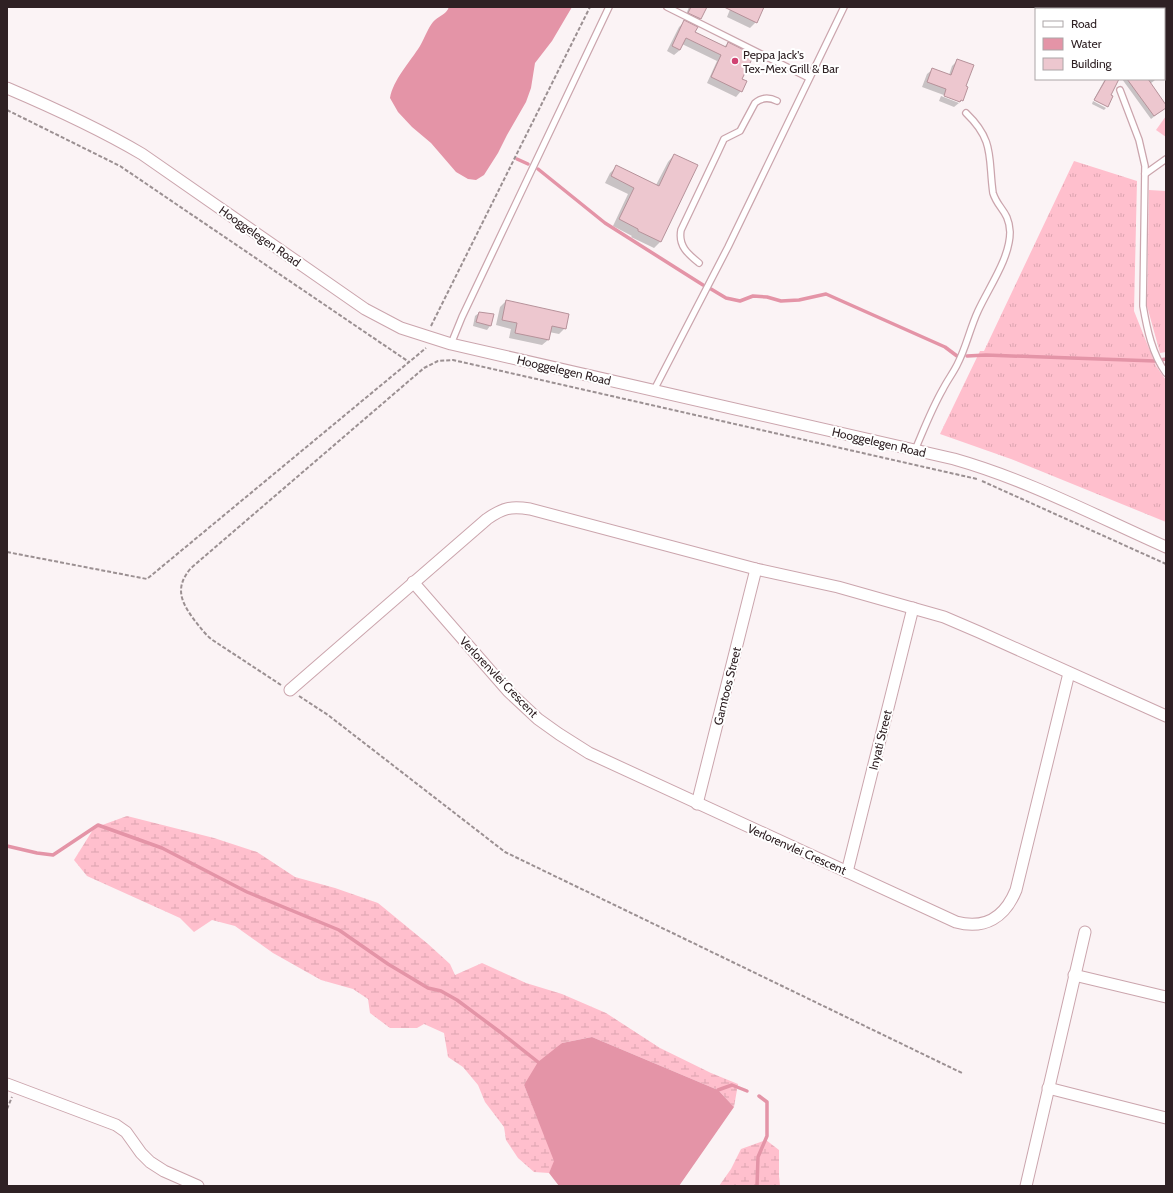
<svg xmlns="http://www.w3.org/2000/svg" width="1173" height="1193" viewBox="0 0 1173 1193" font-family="Cabin,sans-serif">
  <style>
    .grass { fill: url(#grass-tufts) }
    .wetland { fill: url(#wetland-marsh) }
    .park { fill: #ffbfcd }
    .water { fill: #e494a7 }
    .shadow { fill: #0003 }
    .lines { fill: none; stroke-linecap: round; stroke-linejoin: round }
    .stream { stroke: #e494a7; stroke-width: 3.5 }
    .building { fill: #edc7cf; stroke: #b6929a }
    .service-casing { stroke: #cba5ad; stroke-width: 8 }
    .minor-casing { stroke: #cba5ad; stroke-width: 13 }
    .path { stroke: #9b9092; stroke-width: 2; stroke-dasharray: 4 2; stroke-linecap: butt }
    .service { stroke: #fff; stroke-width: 5.5 }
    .minor { stroke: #fff; stroke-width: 11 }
    .poi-dot { fill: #d04372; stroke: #fff; stroke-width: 1.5 }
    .labels { text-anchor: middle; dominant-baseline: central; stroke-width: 4; stroke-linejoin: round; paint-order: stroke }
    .poi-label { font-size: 12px; fill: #2f2124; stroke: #fff; text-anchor: start }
    .street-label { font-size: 12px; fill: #2f2124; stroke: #fff }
  </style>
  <defs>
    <pattern id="grass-tufts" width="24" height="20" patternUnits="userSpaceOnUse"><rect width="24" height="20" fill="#ffbfcd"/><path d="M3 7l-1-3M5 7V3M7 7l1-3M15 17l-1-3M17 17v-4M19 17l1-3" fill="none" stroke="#dba4b0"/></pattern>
    <pattern id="wetland-marsh" width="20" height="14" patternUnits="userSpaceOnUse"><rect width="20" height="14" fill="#ffbfcd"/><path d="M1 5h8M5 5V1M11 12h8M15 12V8" fill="none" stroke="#dba4b0"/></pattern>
  </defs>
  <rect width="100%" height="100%" fill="#fbf3f5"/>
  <g class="grass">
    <path d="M1074,161L1137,181L1134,311L1156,366L1166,380V522L1011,459L940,434L980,351H984Z"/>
    <path d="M1149,190L1166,191V352L1160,353L1147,306Z"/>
  </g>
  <g class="wetland">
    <path d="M127,816L214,838L257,852L295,877L335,888L378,903L428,944L450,964L455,975L482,963L526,983L562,994L606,1013L660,1048L711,1073L738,1084L734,1107L718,1090L592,1037L562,1043L524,1085L555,1161L549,1173L534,1172L518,1158L506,1140L504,1127L485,1102L478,1085L463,1067L448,1057L444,1033L424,1024L417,1028H390L370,1013L368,999L353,989L321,980L273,953L235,926L212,920L194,932L180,918L87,876L74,860L94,828Z"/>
    <path d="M766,1140L779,1150V1176L780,1186H719L731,1169L741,1149Z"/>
  </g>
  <path class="park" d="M1166,116V137L1156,130Z"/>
  <g class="water">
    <path d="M449,7H572L552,41L535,63L531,88L526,102L507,135L498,153L484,175L476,180L468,179L456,172L431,143L412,127L398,112L390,98C393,80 410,62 420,46C424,39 428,28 433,22C438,16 446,15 449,7Z"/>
    <path d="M592,1037L718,1090L734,1107L679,1186H559L549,1173L554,1161L524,1085L538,1062L562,1043Z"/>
  </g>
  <g class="shadow">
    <path d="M689,7H706L700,19L697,23L685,17Z"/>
    <path d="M731,7H763L756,22L750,28L727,17Z"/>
    <path d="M684,22L694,32L724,47L728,43L741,80V91L736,97L707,83L717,61L682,44L680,50L674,55L667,51L679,27Z"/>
    <path d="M958,60L965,87L962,100L960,102V101L922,87L927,74L933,69L949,75L952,66Z"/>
    <path d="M1105,79H1118L1110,96L1107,106L1094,99Z"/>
    <path d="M1122,79H1154L1155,80L1150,84L1166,107L1151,119Z"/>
    <path d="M941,96L959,103L954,107L939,101Z"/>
    <path d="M1093,101L1106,108L1104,110L1092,104Z"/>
    <path d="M674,155L661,241L654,248L631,237L632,236L613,226L628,194L605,183L610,173L617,166L656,185L668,162Z"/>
    <path d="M506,301L565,328L559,334L549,332L548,340L542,345L509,338L511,329L496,325L500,307Z"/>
    <path d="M479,313L493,315L490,326L487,330L473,326L475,316Z"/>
  </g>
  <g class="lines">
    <g class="stream">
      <path d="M517,159L528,164"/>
      <path d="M538,169L605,223L703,285"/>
      <path d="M711,289L726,298L740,301L753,296L767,297L781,301L799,300L826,294L945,347L957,356"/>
      <path d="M967,356L986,355L1155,361L1166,359"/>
      <path d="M7,846L37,853L53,855L98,825L162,848L247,892L339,930L388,964L428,988L441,991L457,1000L500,1032L538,1062"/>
      <path d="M718,1090L732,1085L747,1091"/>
      <path d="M757,1186L758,1157L767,1136V1102L759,1096"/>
    </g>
  </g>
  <g class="building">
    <path d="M691,7H707L701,19L688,13Z"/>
    <path d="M724,7H764L757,23Z"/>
    <path d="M684,20L698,27L695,32L726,47L728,42L754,55L742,79L747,81L742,92L711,77L721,55L686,38L680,50L672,46Z"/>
    <path d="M957,59L974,65L966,86L968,87L963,101L961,100L960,102L944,96L946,89L927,82L932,68L951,75Z"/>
    <path d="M1106,79H1119L1111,95L1113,96L1108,107L1094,100Z"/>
    <path d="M1127,79H1148L1166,105V108L1154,116Z"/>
    <path d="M674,154L698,165L661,242L638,231V229L619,219L634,188L611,176L616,165L659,186Z"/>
    <path d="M506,300L569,314L566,329L552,326L549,340L515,333L517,323L502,320Z"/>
    <path d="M479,312L494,314L491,326L476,322Z"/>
  </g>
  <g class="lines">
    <defs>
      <g id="service">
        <path d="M667,7L809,78"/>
        <path d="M1120,90L1139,140L1145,166L1143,306C1147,329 1152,354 1166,373"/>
        <path d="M1145,174L1166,159"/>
        <path d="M699,263C688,254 678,246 681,230L718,152L724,139L740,131L755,103C762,97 769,97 777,101"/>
        <path d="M451,344L462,317L609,7"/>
        <path d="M654,390L728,247L844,7"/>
        <path d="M915,450C924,429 932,408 943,389C947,381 953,373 957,365C966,348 970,328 978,311C989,287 1010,258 1010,232C1009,211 998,209 993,193C988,157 995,141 966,113"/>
      </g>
      <g id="minor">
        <path d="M7,88C54,108 98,128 142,154L365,309L401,328L451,344L954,459C1028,480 1096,516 1166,547"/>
        <path d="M413,582L508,691L538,719L559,734L589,753L956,922C985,930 1005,917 1016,890L1069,673"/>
        <path d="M290,690L487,519C503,508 510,506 530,509L756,569L838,587L944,617L979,632L1166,716"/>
        <path d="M697,804L756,569"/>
        <path d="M847,872L913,608"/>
        <path d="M1074,975L1166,997"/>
        <path d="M7,1084L116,1125L126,1132L141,1153L150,1162L164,1171L198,1186"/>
        <path d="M1048,1088L1166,1118"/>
        <path d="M1026,1186L1085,932"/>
      </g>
    </defs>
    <use href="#service" class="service-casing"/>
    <use href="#minor" class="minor-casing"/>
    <g class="path">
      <path d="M7,110L120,166L409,362"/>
      <path d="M431,326L590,7"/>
      <path d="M982,481L1166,564"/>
      <path d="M7,552L147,579L426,348"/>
      <path d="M281,685L214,641C206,636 201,628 195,621C181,602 174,588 191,568L424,368L438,361L453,360L977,479"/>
      <path d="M299,696L328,715L505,852L962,1073"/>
      <path d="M7,1109L12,1097"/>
    </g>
    <use href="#service" class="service"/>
    <use href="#minor" class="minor"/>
  </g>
  <circle class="poi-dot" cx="735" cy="61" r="4"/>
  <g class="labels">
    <g class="poi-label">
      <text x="743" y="54">Peppa Jack's<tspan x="743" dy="14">Tex-Mex Grill &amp; Bar</tspan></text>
    </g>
    <g class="street-label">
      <text transform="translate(260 236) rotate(35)">Hooggelegen Road</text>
      <text transform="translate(564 370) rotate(13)">Hooggelegen Road</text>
      <text transform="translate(879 442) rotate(13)">Hooggelegen Road</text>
      <text transform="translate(499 677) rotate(46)">Verlorenvlei Crescent</text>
      <text transform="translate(727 686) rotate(-76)">Gamtoos Street</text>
      <text transform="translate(880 740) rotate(-76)">Inyati Street</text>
      <text transform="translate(797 849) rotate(24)">Verlorenvlei Crescent</text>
    </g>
  </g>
  <rect width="1173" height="1193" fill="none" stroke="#2f2124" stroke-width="16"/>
  <rect x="1035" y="8" width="130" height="72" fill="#ffffff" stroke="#aca6a7"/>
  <rect x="1043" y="21" width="20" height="6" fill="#ffffff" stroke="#aca6a7"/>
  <text x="1071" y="28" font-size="12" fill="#2f2124">Road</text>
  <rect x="1043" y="38" width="20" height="12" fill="#e494a7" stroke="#aca6a7"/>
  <text x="1071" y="48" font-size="12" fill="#2f2124">Water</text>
  <rect x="1043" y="58" width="20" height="12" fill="#edc7cf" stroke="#aca6a7"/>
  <text x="1071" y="68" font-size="12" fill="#2f2124">Building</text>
</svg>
